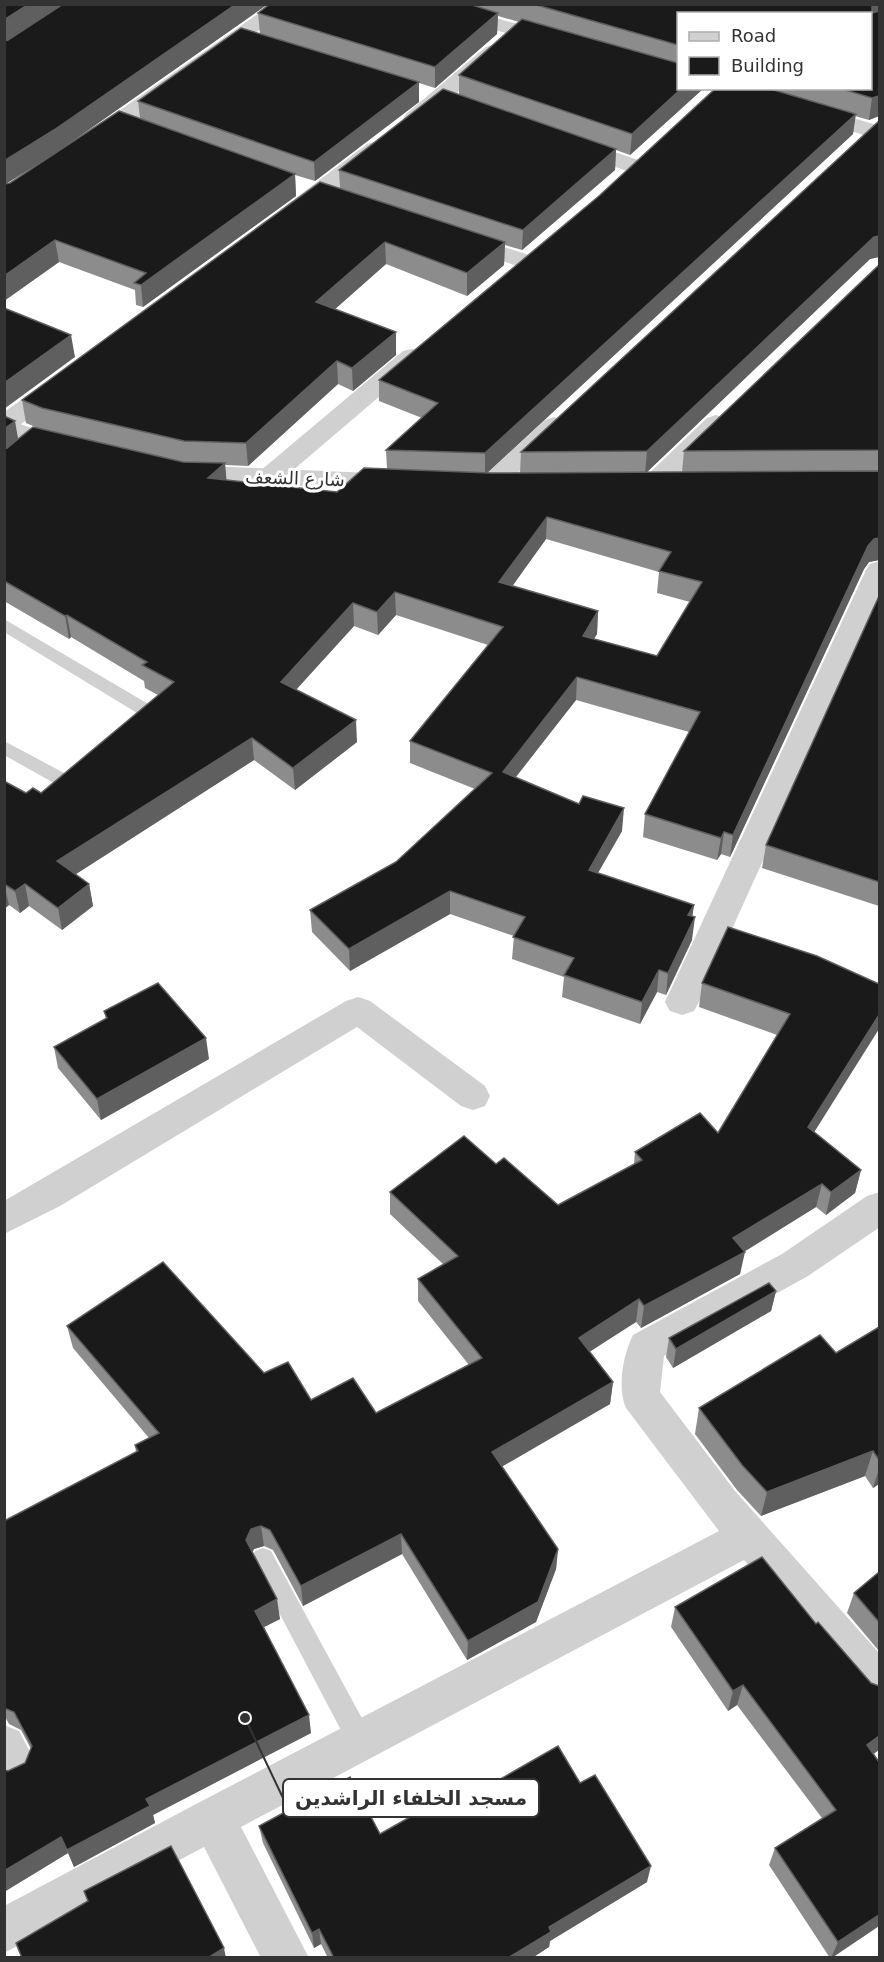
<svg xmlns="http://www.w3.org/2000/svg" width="884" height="1962" viewBox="0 0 884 1962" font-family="'DejaVu Sans',Cairo,sans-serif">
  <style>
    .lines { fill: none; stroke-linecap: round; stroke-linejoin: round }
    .service { fill: #d0d0d0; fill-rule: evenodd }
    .minor { fill: #d0d0d0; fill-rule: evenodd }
    .tertiary { fill: #d0d0d0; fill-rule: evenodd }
    .wall { fill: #8c8c8c; fill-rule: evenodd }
    .shaded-wall { fill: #5f5f5f }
    .building { fill: #1a1a1a; stroke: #5f5f5f; stroke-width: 1.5; fill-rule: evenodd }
    .labels { text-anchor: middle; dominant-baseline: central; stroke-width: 6; stroke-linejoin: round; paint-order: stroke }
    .street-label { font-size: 18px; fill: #333; stroke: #fff }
    .leader { fill: none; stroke: #333; stroke-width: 2 }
    .callout-dot { fill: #333; stroke: #fff; stroke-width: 2 }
    .callout { fill: #fff; stroke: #333; stroke-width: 2 }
    .callout-label { font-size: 20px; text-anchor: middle; font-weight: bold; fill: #333 }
  </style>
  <rect width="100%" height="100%" fill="#fff"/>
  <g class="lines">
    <g class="service">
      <path d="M4,619L155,708L158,712C151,722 140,732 128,728L125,724L137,713L4,632Z"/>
      <path d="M4,741L66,774L78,767L84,769L87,773C81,783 72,791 61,787L4,755Z"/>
      <path d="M263,1548L271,1551L370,1733L374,1742L370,1751L361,1755L352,1751L255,1567L251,1559L255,1551Z"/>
    </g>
    <g class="minor">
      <path d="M272,4H296L99,146L91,148L83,146L80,141L83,136Z"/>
      <path d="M414,4H448L562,37L565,41L562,45L555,47L417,8Z"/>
      <path d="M493,45L500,47L504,51L500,55L422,124L414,126L406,124L403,119L406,114L486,47Z"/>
      <path d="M715,88H753L880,126V140L776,108L717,93Z"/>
      <path d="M574,138L641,161L644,166L641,171L633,173L566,150L563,145L566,140Z"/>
      <path d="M375,142L383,144L386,149L383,154L300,217L292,219L284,217L280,212L284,207L367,144Z"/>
      <path d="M463,234L532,256L536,261L532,266L524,268L455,246L451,241L455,236Z"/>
      <path d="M412,349L421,351L424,356L421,361L278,483L269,485L260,483L256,477L260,471L403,351Z"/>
      <path d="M60,376L69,379L73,384L69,389L13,430L4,433V412L51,379Z"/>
      <path d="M716,415L725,418L729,423L725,428L661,491L652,493L643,491L639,485L643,479L707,418Z"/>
      <path d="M554,417L563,420L567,425L563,430L499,491L490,493L481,491L477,485L481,479L545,420Z"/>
      <path d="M880,561V602L699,1002L694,1011L682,1015L670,1011L665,1002L866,570L870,564Z"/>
      <path d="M358,997L370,1001L485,1086L490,1096L485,1106L473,1110L461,1106L357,1027L60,1206L4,1234V1201L346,1001Z"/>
      <path d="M880,1192V1227L808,1276L664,1356L660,1392L735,1491L880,1654V1706L865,1701L744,1560L241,1827L309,1958H261L204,1847L4,1953V1906L198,1803L719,1531L626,1408C617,1388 623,1355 633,1335L782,1254L867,1196Z"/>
      <path d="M4,1725L19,1731L37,1765L30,1780L15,1787L4,1782Z"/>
    </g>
    <g class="tertiary">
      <path d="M4,418L45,433L77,440L81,446L77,452C55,457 26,444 4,435Z"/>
      <path d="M183,465L395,474L404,476L408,482L404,488L395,490L183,481L174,479L170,473L174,467Z"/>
    </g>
  </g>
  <g class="wall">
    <path d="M4,4H268L64,147L140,118L138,101L260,34L258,13L270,4H879V116L869,120L855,116L853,134L487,473H520L521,452L879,121V257L870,259L647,472H682L684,451L879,265V560L869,562L864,569L730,857L721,854L717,860L643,837L645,814L689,732L576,700L515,777L622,831L598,873L694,905L692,917V940L666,995L657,992L640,1024L562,997L564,977L512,959L514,936L450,914L350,971L312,932L310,910L396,862L475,789L410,763V741L488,645L396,615L378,635L354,626L296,690L357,742L295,790L254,760L76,874L89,884L93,906L62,930L29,906L20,913L9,905L4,909V781L26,793H41L158,695L145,688L144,681L71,637L69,639L4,601V416L18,439L38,428L26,423L22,400L340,188L339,170L459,95V75L519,22L498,16L497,34L435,88L419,83V102L315,181L295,175L296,196L143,307L136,305L135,290L59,262L4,301ZM678,14L870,88H716L599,196L379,380V401L422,418L386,450L387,469L337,492L226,480L225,465L248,466L338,384L353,391L396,355L335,309L386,264L467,296L504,265L505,245L522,250L615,170L616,150L630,155L704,88H678ZM48,158L10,183H7ZM546,539L659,572L657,593L690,602L657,656L594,639L597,634L598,611L512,586Z"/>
    <path d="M879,596V906L762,868L766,845Z"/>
    <path d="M817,956L814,1132L861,1170L855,1193L826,1215L816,1207L744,1251L740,1274L641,1328L636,1322L589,1351L613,1382L610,1404L502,1466L558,1549L556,1569L536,1622L467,1660L402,1554L303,1606L273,1550L264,1546L254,1549L252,1553L280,1619L264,1627L311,1733L153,1815L155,1823L74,1867L68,1853L4,1892V1770L8,1771L25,1763L31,1749L21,1730L9,1724L4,1715V1521L136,1452L135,1445L149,1438L73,1348L67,1326L264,1373L311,1400L376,1413L469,1365L418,1301V1279L443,1264L390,1214V1192L496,1164L558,1205L634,1164L635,1152L718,1133L777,1035L699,1007L702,983Z"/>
    <path d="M104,1011L209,1059L101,1120L58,1068L54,1047L106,1019Z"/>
    <path d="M776,1291L771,1311L673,1368L666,1357L669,1338Z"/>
    <path d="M879,1327V1484L873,1488L865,1476L761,1516L737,1490L695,1434L699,1408L836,1353Z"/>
    <path d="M879,1572V1651L847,1613L854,1593Z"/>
    <path d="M675,1607L816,1624L871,1683L879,1926L832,1958H830L769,1865L775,1848L822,1818L737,1705L728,1711L671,1627Z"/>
    <path d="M580,1783L647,1882L550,1941L549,1947L532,1958H328L321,1944L314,1948L263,1843L259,1826L380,1834L462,1801Z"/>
  </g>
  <g class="shaded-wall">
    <path d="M29,4H65L4,43V20Z"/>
    <path d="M236,4H268L57,152L4,185V161Z"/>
    <path d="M870,4H879V11L868,14Z"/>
    <path d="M498,13L497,34L435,88V67Z"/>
    <path d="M419,82V102L315,181L314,162Z"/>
    <path d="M682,88H704L630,155L632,134Z"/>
    <path d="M879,96V116L869,120L872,98Z"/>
    <path d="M856,114L853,134L485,475V453Z"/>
    <path d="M616,149L615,170L522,250L523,230Z"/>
    <path d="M295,174L296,196L143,307L141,285Z"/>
    <path d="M879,236V257L870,259L645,474L647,451L874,237Z"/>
    <path d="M55,240L59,262L4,301V276Z"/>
    <path d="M385,242L386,264L317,325L316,302Z"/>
    <path d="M505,242L504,265L467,296V273Z"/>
    <path d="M396,332V355L353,391L352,368Z"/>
    <path d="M71,335L75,357L4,409V383Z"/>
    <path d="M337,361L338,384L248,466L246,443Z"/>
    <path d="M15,421L19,444L4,455V429Z"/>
    <path d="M225,463L227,486L208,478Z"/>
    <path d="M547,517L546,539L499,605V582Z"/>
    <path d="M879,538V560L869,562L864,569L730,857L733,835L868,546L874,539Z"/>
    <path d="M395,592L396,615L378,635L377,612Z"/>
    <path d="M353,603L354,626L282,705L281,682Z"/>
    <path d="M598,611L597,634L581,658L583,636Z"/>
    <path d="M67,615L71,637L69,639L65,616Z"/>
    <path d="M577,677L576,700L502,795L503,772Z"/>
    <path d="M356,720L357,742L295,790L293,768Z"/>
    <path d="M252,738L254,760L62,883L57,861Z"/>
    <path d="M624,808L622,831L587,892L589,870Z"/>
    <path d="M724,832L721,854L717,860L721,838Z"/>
    <path d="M25,884L29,906L20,913L15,891Z"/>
    <path d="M89,884L93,906L62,930L58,908Z"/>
    <path d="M4,885L9,905L4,909Z"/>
    <path d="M450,891V914L350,971L349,949Z"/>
    <path d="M694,905L691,925L695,917L692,940L666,995L668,973L688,915Z"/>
    <path d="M659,970L657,992L640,1024L642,1002Z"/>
    <path d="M879,1015V1029L803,1150L808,1127Z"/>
    <path d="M206,1038L209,1059L101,1120L97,1099Z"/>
    <path d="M861,1170L855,1193L826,1215L831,1192Z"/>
    <path d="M822,1184L816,1207L739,1255L745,1252L740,1274L641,1328L644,1306L733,1238Z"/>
    <path d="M776,1291L771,1311L673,1368L676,1349Z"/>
    <path d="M639,1299L636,1322L577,1360L579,1338Z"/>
    <path d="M613,1382L610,1404L491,1473L492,1452Z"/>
    <path d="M873,1451L865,1476L761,1516L767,1492Z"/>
    <path d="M879,1469V1484L873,1488Z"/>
    <path d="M261,1526L264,1546L254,1549L249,1560L246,1540L251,1529Z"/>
    <path d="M401,1534L402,1554L303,1606L301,1586Z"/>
    <path d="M558,1549L556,1569L536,1622L467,1660L468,1641Z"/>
    <path d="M277,1599L280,1619L258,1630L255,1611Z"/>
    <path d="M743,1685L737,1705L728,1711L733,1691Z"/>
    <path d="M309,1715L311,1733L153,1815L155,1823L74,1867L67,1850L146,1799Z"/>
    <path d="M879,1736V1750L860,1764L867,1745Z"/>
    <path d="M61,1837L68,1853L4,1892V1871Z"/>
    <path d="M651,1866L647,1882L550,1941L549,1947L532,1958H508L549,1927Z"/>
    <path d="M879,1915V1926L831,1958L838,1942Z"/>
    <path d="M319,1929L321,1944L314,1948L312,1933Z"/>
    <path d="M224,1948L226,1958H208Z"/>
  </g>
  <g class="building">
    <path d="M4,4H29L4,20Z"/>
    <path d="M63,4H236L54,130L4,161V41L8,40Z"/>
    <path d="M270,4H469L498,13L435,67L258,13Z"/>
    <path d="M533,4H872V13L879,11V96L872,98L839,88H870V14H678V45Z"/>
    <path d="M522,19L678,63V88H682L632,134L459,75Z"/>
    <path d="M241,28L419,82L314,162L138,101Z"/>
    <path d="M716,88H767L856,114L485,453L386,450L438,403L379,380L599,196Z"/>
    <path d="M443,89L616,149L523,230L339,170Z"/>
    <path d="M119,111L295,174L141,285L134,283L146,273L55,240L4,276V184L10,183Z"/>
    <path d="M879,121V236L874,237L647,451L521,452Z"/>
    <path d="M320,182L505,242L467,273L385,242L316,302L396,332L352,368L337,361L246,443L184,441L42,408L22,400Z"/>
    <path d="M879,265V450L684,451Z"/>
    <path d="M4,308L71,335L4,383Z"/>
    <path d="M4,416L15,421L4,429Z"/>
    <path d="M33,427L183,462L225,463L208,478L337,492L364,468L490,473L879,471V538L874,539L868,546L733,835L724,832L721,838L645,814L700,712L577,677L503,772L579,804L583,796L624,808L589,870L694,905L688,915L695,917L668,973L659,970L642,1002L564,975L574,958L513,937L525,917L450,891L349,949L310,910L396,862L492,773L410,741L503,627L395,592L377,612L353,603L281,682L356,720L293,768L252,738L57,861L89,884L58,908L25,884L15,891L4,884V781L26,793L33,788L41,793L174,682L142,665L147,662L67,615L65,616L4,581V449L7,448ZM547,517L671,552L659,571L702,582L657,656L583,636L598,611L499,582Z"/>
    <path d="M879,596V882L766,845Z"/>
    <path d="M728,927L817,956L879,984V1015L808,1127L861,1170L831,1192L822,1184L733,1238L745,1252L644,1306L639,1299L579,1338L613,1382L492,1452L558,1549L538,1602L468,1641L401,1534L301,1586L270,1530L261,1526L251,1529L246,1540L277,1599L255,1611L309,1715L146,1799L150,1806L67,1850L61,1837L4,1871V1770L8,1771L25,1763L32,1746L14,1712L4,1708V1521L138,1451L135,1445L159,1433L67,1326L163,1262L264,1373L288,1362L311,1400L353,1378L376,1413L482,1358L418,1279L458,1256L390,1192L464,1136L496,1164L504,1158L558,1205L642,1160L635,1152L700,1113L718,1133L790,1014L702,983Z"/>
    <path d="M158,983L206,1038L97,1099L54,1047L107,1018L104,1011Z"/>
    <path d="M769,1283L776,1291L676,1349L669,1338Z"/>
    <path d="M879,1327V1460L873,1451L767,1492L742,1465L699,1408L820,1335L836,1353Z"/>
    <path d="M762,1557L816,1624L818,1622L871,1683L879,1686V1736L867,1745L879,1762V1915L838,1942L775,1848L836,1810L743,1685L733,1691L675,1607Z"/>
    <path d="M879,1572V1622L854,1593Z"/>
    <path d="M558,1746L580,1783L595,1775L651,1866L549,1927L551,1932L508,1958H334L319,1929L312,1933L259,1826L350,1777L380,1834L456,1791L462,1801Z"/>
    <path d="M171,1846L224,1948L208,1958H22L16,1943L88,1901L84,1891Z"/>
  </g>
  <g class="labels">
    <g class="street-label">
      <text transform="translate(295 478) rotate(2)">شارع الشعف</text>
    </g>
  </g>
  <path class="leader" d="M245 1718L283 1798"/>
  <circle class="callout-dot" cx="245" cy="1718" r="6"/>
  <rect class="callout" x="283" y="1779" width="256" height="38" rx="6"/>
  <g class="callout-label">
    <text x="411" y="1805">مسجد الخلفاء الراشدين</text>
  </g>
  <rect width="884" height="1962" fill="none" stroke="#333333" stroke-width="12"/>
  <rect x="677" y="12" width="195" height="78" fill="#ffffff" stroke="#adadad" stroke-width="1.5"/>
  <rect x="689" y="32" width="30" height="9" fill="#d0d0d0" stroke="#adadad" stroke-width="1.5"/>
  <text x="731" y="42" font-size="18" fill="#333333">Road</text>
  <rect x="689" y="57" width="30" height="18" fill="#1a1a1a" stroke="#adadad" stroke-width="1.5"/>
  <text x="731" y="72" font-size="18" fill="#333333">Building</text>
</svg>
